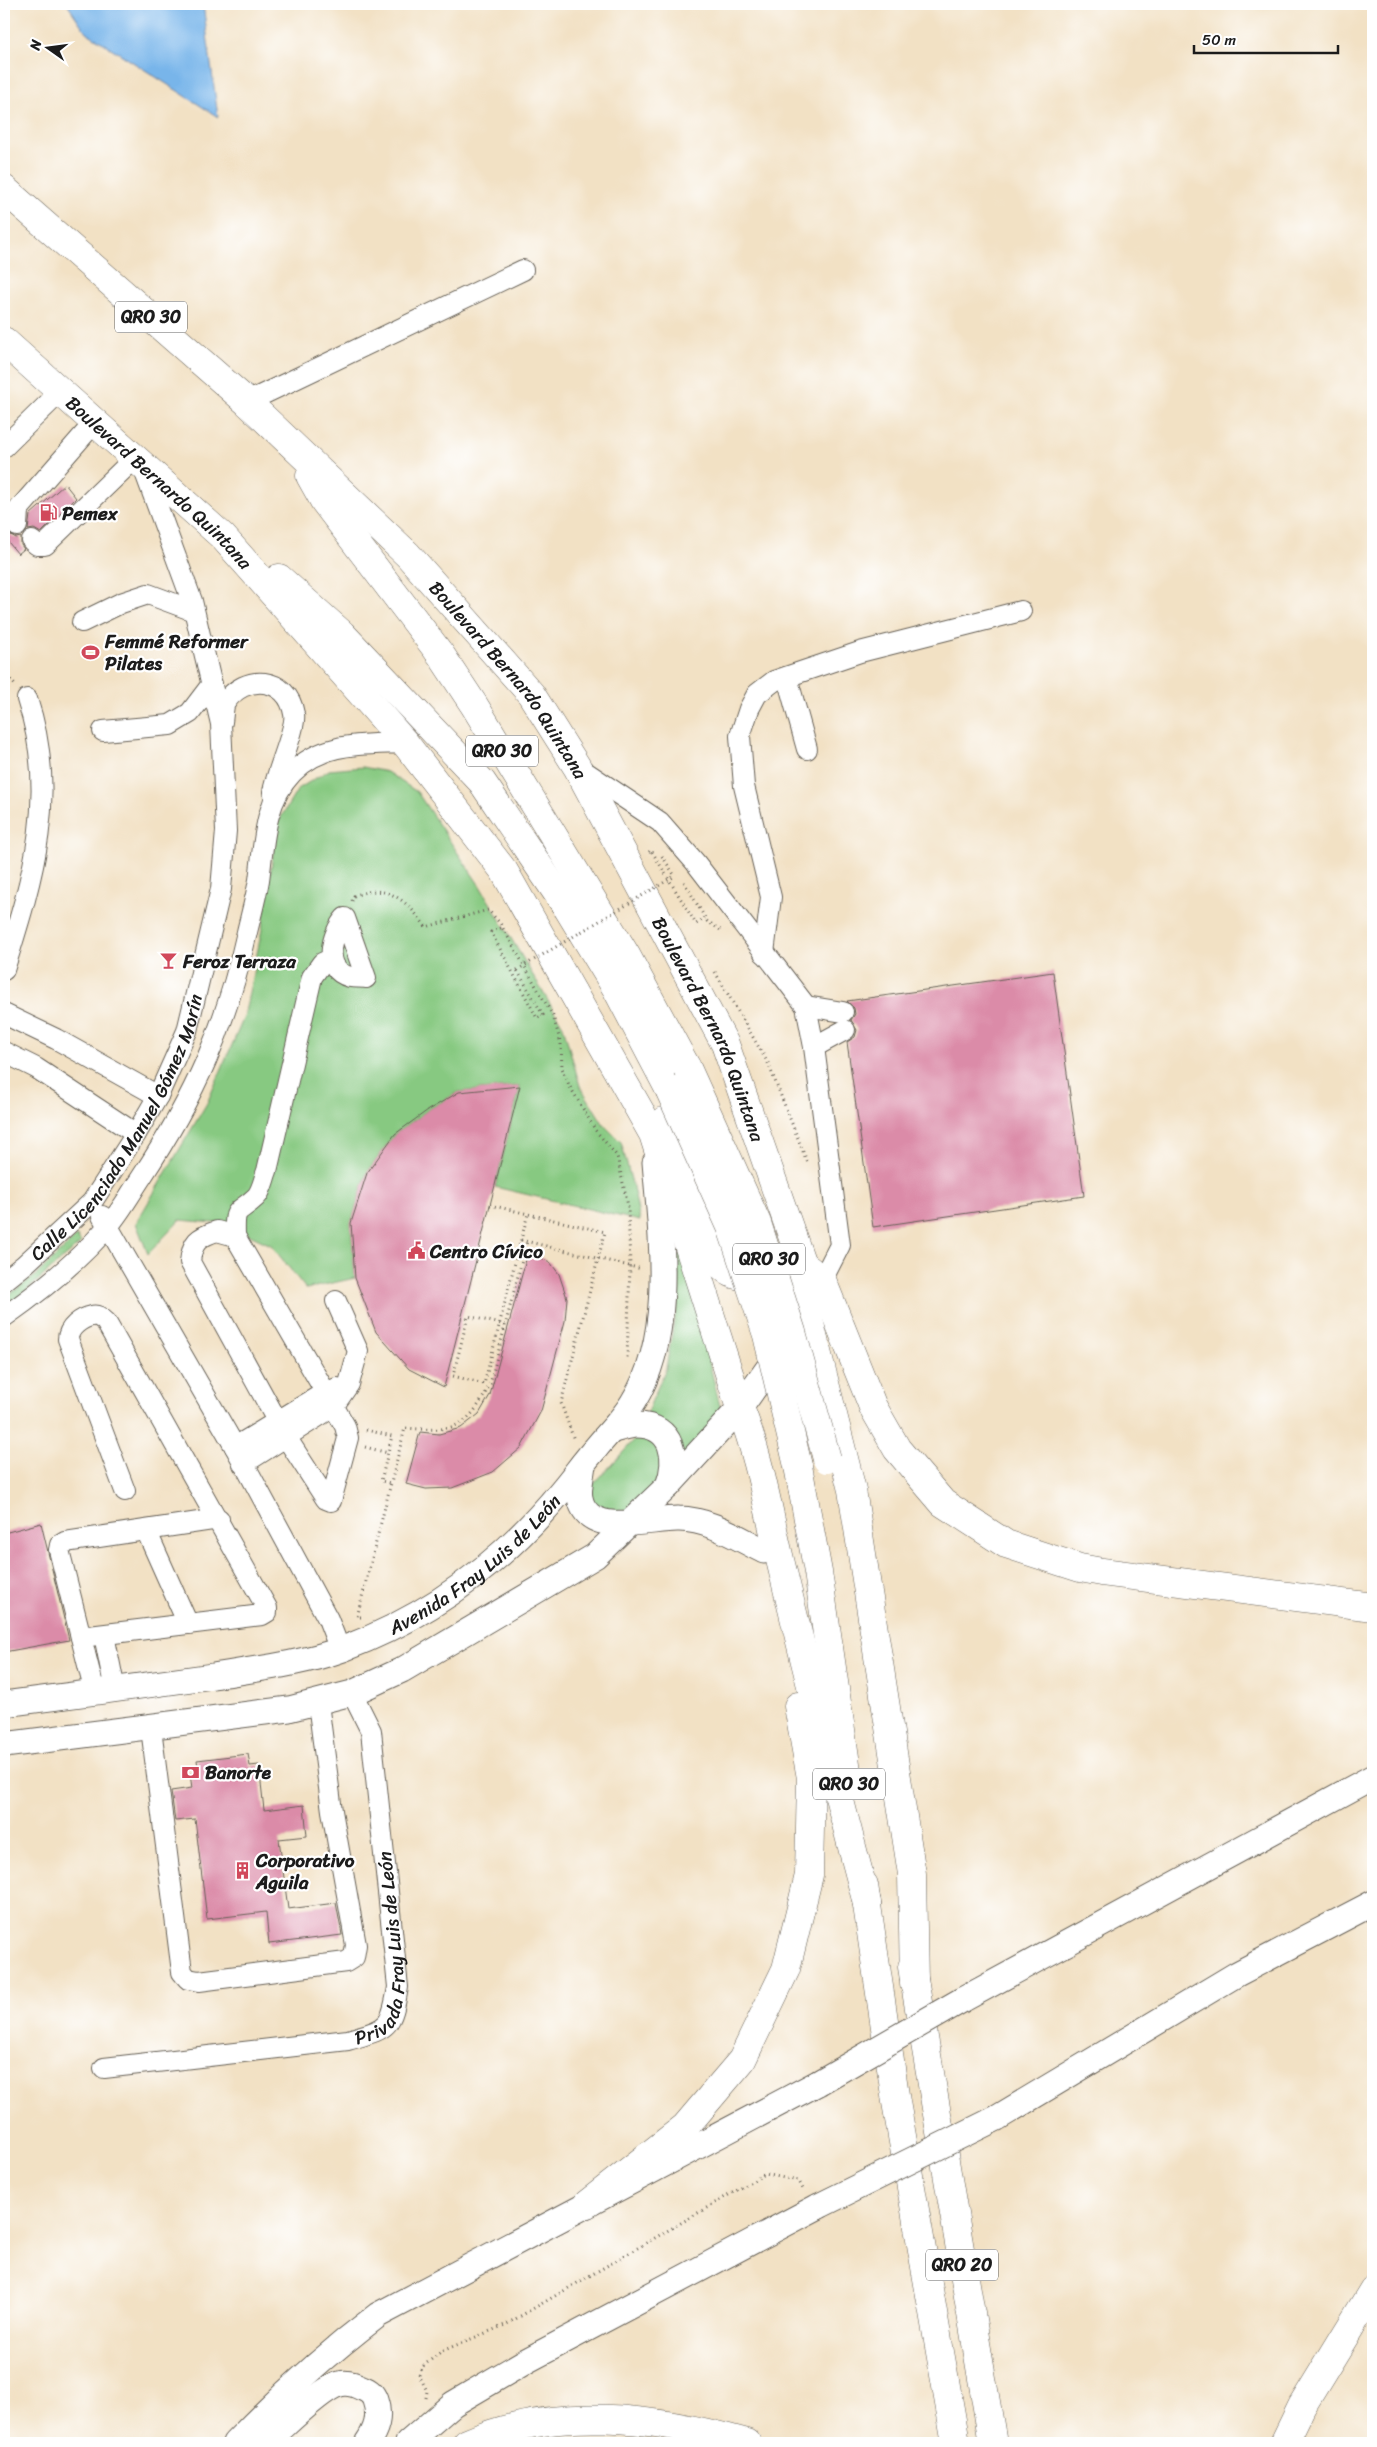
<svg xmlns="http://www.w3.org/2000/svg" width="1377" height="2447" viewBox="0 0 1377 2447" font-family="Sriracha,sans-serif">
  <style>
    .green { fill: #87c981; stroke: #52724e }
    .water { fill: #78b5ea; stroke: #4a6883 }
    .building { fill: #db8ba8 }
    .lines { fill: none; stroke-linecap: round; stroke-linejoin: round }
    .minor-casing { stroke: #676157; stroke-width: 22 }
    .major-casing { stroke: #676157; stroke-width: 27 }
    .highway-casing { stroke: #676157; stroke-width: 29 }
    .path { stroke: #676157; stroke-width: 3; stroke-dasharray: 1 4; stroke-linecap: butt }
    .minor { stroke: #fff; stroke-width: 20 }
    .major { stroke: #fff; stroke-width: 25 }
    .highway { stroke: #fff; stroke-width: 28 }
    .major-bridge-casing { stroke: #676157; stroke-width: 27; stroke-linecap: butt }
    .highway-bridge-casing { stroke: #676157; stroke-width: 29; stroke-linecap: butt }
    .path-bridge { stroke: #676157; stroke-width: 3; stroke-dasharray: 1 4; stroke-linecap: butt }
    .major-bridge { stroke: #fff; stroke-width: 25 }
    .highway-bridge { stroke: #fff; stroke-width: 28 }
    .labels { text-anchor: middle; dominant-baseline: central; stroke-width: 4.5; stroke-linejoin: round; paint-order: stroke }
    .shield { fill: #fff; stroke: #606060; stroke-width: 1 }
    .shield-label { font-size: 18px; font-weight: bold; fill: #1c1c1c }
    .street-label { font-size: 19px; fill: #1c1c1c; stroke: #fff }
    .poi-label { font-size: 19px; font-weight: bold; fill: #1c1c1c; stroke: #fff; text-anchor: start }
  </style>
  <rect width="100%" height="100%" fill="#fff"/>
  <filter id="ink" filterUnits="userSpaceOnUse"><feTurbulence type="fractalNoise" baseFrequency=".02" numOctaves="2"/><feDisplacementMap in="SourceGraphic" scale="10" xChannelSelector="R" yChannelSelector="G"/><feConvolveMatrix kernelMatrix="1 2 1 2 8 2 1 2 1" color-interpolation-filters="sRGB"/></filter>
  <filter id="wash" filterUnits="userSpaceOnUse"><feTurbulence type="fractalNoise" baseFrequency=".0096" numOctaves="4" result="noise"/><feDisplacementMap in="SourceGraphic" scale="20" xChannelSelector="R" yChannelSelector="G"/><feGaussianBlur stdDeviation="1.12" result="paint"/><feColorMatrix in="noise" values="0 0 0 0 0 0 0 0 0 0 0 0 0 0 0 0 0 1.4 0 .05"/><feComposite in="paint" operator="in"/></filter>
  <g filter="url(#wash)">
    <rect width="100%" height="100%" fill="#f2e1c4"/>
    <g class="green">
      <path d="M363,767L387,772L417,792L480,886L563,1026L580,1086L604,1125L621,1142L633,1187L640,1221L495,1187L520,1086L459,1092L428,1110L395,1134L367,1173L351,1223L355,1278L306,1289L271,1245L226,1224L180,1220L148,1254L136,1223L207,1103L244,1017L262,929L278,822L298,789L329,770Z"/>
      <path d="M677,1232L722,1414L629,1520L592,1511V1486L636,1438L666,1368L678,1300Z"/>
      <path d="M77,1236L81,1243L4,1310V1298L34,1277Z"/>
    </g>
    <path class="water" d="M67,4H203L218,117L86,32Z"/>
    <g id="blocks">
      <g class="building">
        <path d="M65,484L76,498L41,533L34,529L28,530L30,515Z"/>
        <path d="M8,533L16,538L21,537V545L24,549L18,554L4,537Z"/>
        <path d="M1053,972L1084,1196L873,1227L847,1042L855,1037L857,1030L851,1020L855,1014L854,1008L847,1001Z"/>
        <path d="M520,1086L490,1205L444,1387L409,1369L376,1332L355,1278L351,1223L367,1173L395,1134L428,1110L459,1092Z"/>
        <path d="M528,1252L550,1262L559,1274L567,1298L565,1321L541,1411L521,1448L493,1472L452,1488L426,1489L406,1484L420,1432L439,1434L461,1428L479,1414L490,1395Z"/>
        <path d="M41,1523L69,1640L4,1652V1533Z"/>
        <path d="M248,1754L250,1766L259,1765L264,1810L304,1805L307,1836L279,1839L288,1909L336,1903L342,1935L269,1944L266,1912L207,1919L195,1819L175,1821L171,1791L192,1788L190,1774L199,1773L197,1760Z"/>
      </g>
    </g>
  </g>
  <g filter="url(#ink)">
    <use href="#blocks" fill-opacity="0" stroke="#676157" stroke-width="1"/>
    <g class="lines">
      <defs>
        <g id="minor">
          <path d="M247,402L523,270"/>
          <path d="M4,447L60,392"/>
          <path d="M17,526L18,510L94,423"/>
          <path d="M32,541L37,545H45L136,457"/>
          <path d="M82,622L121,603L148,594L194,611"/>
          <path d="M787,677L807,749"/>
          <path d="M222,722C223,716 223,707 225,703C244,673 288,676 294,714C297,727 276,773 273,792"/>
          <path d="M103,731L170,725L190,713L212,684"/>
          <path d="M578,767L660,822L695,862L806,1006L814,1047L840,1245L816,1292"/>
          <path d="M345,918L366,978C361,977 355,978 350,977C321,970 332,933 345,918Z"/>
          <path d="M764,953L771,897L744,786L740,736L749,709L757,694L774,681L860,652L1021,611"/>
          <path d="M4,970C33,877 59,795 27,699"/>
          <path d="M806,1006L843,1012"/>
          <path d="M4,1014L56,1039L158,1096"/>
          <path d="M814,1047L845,1030"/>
          <path d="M4,1052L36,1068L136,1134"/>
          <path d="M102,1216L235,1447L328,1619L340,1650"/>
          <path d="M217,1231L235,1236L345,1426L348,1438L331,1501L326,1499L286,1437L190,1262C192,1242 198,1237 217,1231Z"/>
          <path d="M235,1236C234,1205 237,1215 256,1197C262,1191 264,1178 267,1171L312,977L322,963L331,959"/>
          <path id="s1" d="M4,1281L24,1265L92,1202L136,1134L158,1096L187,1031L221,889L226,831L221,724L192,601L143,467"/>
          <path d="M4,1317C41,1291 80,1260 109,1225C121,1211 131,1193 141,1178C195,1096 226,1027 247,932C251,915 256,897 259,880C264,843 264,802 292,773C323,741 363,745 405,743"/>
          <path d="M235,1447L324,1393L337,1388"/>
          <path d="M243,1464L333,1407L349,1384L358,1351L336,1301"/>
          <path d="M146,1530L188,1624"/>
          <path d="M104,1635L115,1690"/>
          <path d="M81,1637L262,1615L267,1612V1608L106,1322C102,1319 98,1314 92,1316C81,1318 68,1328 68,1339L125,1491"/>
          <path d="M95,1693L59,1550L60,1545L65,1542L219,1519"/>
          <path d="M151,1728L182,1972L188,1979L199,1981L346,1962L354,1957L356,1945L332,1811L318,1703"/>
          <path id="s2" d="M104,2068L348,2040C388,2028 391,2030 398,1987L371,1731L352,1693"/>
        </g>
        <g id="major">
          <path d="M614,1430C621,1428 630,1425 637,1425C674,1425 678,1459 668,1486"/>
          <path d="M583,1464C582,1474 578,1489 580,1498C588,1539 651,1518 679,1519C709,1519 738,1538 764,1551"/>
          <path id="s3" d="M4,1704C74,1695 143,1686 213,1676C256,1669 301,1664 343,1649C431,1616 503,1562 562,1490C574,1476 584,1461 596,1448C609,1432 623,1419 633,1402C675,1336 661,1236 655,1162"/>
          <path d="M4,1745L289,1709L352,1693L402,1670L595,1556L668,1486L740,1408L782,1349"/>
          <path d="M962,2000L1373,1777"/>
          <path d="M997,2118L1237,1974L1373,1903"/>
          <path d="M235,2443C281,2395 324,2356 378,2315L818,2083"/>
          <path d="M265,2443C282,2429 321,2388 340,2384C347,2382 356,2385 362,2388C368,2390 373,2394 375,2400C381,2417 376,2430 367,2443"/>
          <path d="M408,2443L453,2404L528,2360L819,2206"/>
        </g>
        <g id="highway">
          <path id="s4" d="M4,189L247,402L408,555L531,694L577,767L725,1044L802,1264L807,1312L852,1490L912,1874L914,1984"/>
          <path id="s5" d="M4,341L223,537L405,743L504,871L653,1134L740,1408C761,1460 769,1517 783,1572C810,1683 837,1793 867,1903"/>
          <path d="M310,476L324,501L441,655L474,705L626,955L687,1068"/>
          <path d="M279,578L342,634L482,782L568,909L616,988L669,1089"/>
          <path d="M666,1120L718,1262C730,1275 738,1278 755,1275L764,1263"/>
          <path d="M802,1264L822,1280L873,1407L897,1449L943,1503L1006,1544L1080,1568L1102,1572L1373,1607"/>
          <path d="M798,1466L818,1572L847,1771"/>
          <path d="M864,1885L896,2102L956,2443"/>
          <path d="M912,1967L993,2443"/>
          <path d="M587,2204L685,2127L742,2060L786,1969L809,1875L811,1778L798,1706"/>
          <path d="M467,2443C556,2404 656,2417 747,2443"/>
          <path d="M1284,2443L1302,2406L1373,2290"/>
        </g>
      </defs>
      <use href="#minor" class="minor-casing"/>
      <use href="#major" class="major-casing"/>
      <use href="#highway" class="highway-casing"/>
      <g class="path">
        <path d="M4,672L15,685"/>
        <path d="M649,852L651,850L696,924L705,918"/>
        <path d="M662,856L675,876"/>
        <path d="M684,882L707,921L722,931"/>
        <path d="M352,901L354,896C388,882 407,901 426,927L488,910L500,923L553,1016L561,1044L562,1068L569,1085L596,1131L617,1156L628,1206L630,1266L627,1359"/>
        <path d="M501,928L491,932L537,1018L543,1015L517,970"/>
        <path d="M715,972L768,1063L808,1164"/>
        <path d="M490,1205L605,1232L561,1403L574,1440"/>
        <path d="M521,1240L642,1269"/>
        <path d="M505,1325L468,1316L453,1376L484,1384C499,1328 512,1271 528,1214"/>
        <path d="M366,1430L392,1436L381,1481L390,1483"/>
        <path d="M365,1447L388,1453"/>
        <path d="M361,1617H357L405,1428C453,1432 468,1430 490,1384L527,1241"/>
        <path d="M426,2398L427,2391L419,2375L422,2367L442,2351L505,2325L765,2174L799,2181L804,2191"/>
      </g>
      <use href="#minor" class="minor"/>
      <use href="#major" class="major"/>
      <use href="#highway" class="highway"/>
      <defs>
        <g id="major-bridge">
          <path d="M818,2083L962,2000"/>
          <path d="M819,2206L997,2118"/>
        </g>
        <g id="highway-bridge">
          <path d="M687,1068L757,1223L792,1332L827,1459"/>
          <path d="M669,1089L731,1227L767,1335L798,1466"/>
        </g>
      </defs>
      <use href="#major-bridge" class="major-bridge-casing"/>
      <use href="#highway-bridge" class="highway-bridge-casing"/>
      <path class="path-bridge" d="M517,970L675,876"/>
      <use href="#major-bridge" class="major-bridge"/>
      <use href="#highway-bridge" class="highway-bridge"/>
    </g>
  </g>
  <defs>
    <symbol id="fuel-bare" viewBox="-9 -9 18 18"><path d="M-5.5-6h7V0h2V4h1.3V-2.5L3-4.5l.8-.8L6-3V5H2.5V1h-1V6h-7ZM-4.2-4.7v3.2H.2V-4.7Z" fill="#d1495b" stroke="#fff" stroke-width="2.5" paint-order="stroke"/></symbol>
    <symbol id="stadium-bare" viewBox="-9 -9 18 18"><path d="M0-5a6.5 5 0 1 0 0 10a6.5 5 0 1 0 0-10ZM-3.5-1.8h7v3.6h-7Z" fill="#d1495b" stroke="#fff" stroke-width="2.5" paint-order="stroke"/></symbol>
    <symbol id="bar-bare" viewBox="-9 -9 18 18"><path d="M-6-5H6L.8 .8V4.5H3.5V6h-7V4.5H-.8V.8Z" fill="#d1495b" stroke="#fff" stroke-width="2.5" paint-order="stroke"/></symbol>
    <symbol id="civic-bare" viewBox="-9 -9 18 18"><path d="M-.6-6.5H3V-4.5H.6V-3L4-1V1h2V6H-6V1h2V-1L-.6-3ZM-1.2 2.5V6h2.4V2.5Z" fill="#d1495b" stroke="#fff" stroke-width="2.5" paint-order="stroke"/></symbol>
    <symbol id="bank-bare" viewBox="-9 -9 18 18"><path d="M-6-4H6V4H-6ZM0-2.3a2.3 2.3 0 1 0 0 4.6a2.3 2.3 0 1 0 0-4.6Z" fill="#d1495b" stroke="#fff" stroke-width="2.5" paint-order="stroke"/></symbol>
    <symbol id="building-bare" viewBox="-9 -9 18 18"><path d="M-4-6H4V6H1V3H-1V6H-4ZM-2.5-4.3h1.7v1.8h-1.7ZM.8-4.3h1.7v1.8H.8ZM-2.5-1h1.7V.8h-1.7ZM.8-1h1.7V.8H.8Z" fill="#d1495b" stroke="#fff" stroke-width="2.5" paint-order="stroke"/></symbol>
  </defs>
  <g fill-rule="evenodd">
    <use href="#fuel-bare" x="36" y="500" width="25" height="25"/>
    <use href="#stadium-bare" x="78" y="640" width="25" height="25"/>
    <use href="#bar-bare" x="156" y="948" width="25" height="25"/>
    <use href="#civic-bare" x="404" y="1238" width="25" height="25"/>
    <use href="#bank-bare" x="178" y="1760" width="25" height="25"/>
    <use href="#building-bare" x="230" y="1858" width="25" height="25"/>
  </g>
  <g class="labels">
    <g class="shield">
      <rect x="115" y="301.5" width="72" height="31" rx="4"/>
      <rect x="466" y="735.5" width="72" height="31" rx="4"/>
      <rect x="733" y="1243.5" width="72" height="31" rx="4"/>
      <rect x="813" y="1768.5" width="72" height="31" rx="4"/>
      <rect x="926" y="2249.5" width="72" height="31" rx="4"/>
    </g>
    <g class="shield-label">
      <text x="151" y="317">QRO 30</text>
      <text x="502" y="751">QRO 30</text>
      <text x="769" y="1259">QRO 30</text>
      <text x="849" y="1784">QRO 30</text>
      <text x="962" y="2265">QRO 20</text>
    </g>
    <g class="street-label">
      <text stroke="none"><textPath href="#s5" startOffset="210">Boulevard Bernardo Quintana</textPath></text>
      <text stroke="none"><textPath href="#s4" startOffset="706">Boulevard Bernardo Quintana</textPath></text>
      <text stroke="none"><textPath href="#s4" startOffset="1111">Boulevard Bernardo Quintana</textPath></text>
      <text stroke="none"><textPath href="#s1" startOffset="195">Calle Licenciado Manuel Gómez Morín</textPath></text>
      <text stroke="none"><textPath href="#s3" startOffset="502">Avenida Fray Luis de León</textPath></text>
      <text stroke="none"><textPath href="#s2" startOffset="358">Privada Fray Luis de León</textPath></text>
    </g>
    <g class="poi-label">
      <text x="62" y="513">Pemex</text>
      <text x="105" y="641">Femmé Reformer<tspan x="105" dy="22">Pilates</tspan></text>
      <text x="183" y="961">Feroz Terraza</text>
      <text x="430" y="1251">Centro Cívico</text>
      <text x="205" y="1772">Banorte</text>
      <text x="256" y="1860">Corporativo<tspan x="256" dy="22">Aguila</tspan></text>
    </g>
  </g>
  <rect width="1377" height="2447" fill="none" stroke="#fff" stroke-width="20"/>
  <g transform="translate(48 48) rotate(284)" stroke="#ffffff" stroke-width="4" paint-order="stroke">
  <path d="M0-4L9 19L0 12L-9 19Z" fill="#1c1c1c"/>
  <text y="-8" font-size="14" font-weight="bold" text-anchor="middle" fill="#1c1c1c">N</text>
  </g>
  <path d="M1194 45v8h144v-8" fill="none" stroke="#1c1c1c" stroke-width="2.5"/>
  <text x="1202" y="45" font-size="15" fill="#1c1c1c" stroke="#ffffff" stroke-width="4" paint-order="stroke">50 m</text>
</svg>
